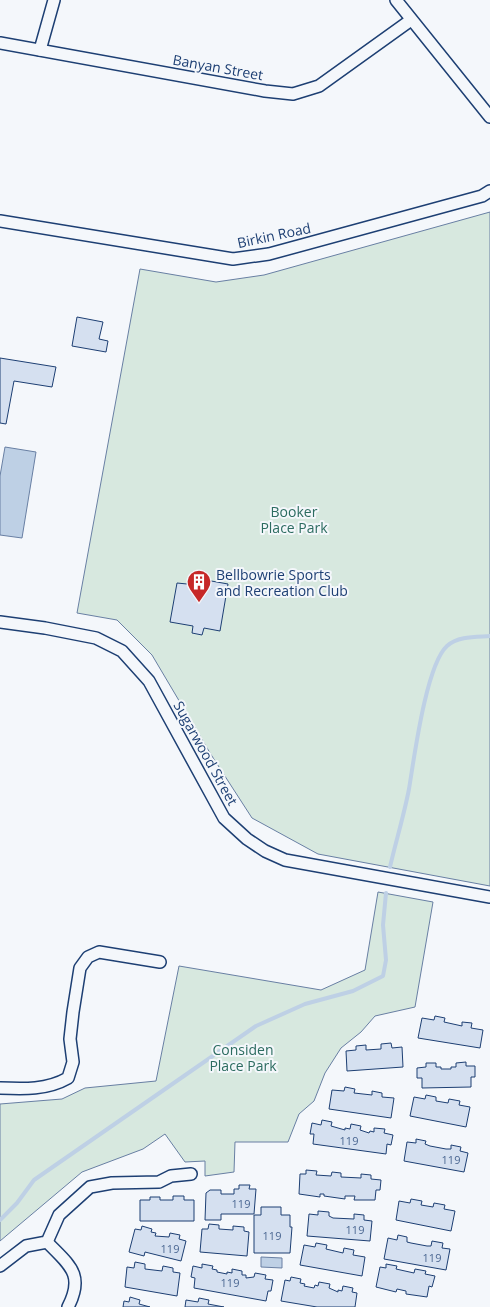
<svg xmlns="http://www.w3.org/2000/svg" width="490" height="1307" viewBox="0 0 490 1307" font-family="'Open Sans',sans-serif">
  <style>
    .green { fill: #d7e8df; stroke: #687fa3 }
    .water { fill: #bed0e5; stroke: #687fa3 }
    .lines { fill: none; stroke-linecap: round; stroke-linejoin: round }
    .stream { stroke: #bed0e5; stroke-width: 4 }
    .building { fill: #d5e0f0; stroke: #1d3f73 }
    .minor-casing { stroke: #1d3f73; stroke-width: 14 }
    .minor { stroke: #f4f7fb; stroke-width: 11 }
    .labels { text-anchor: middle; dominant-baseline: central; stroke-width: 4; stroke-linejoin: round; paint-order: stroke }
    .number-label { font-size: 11px; fill: #4b6792 }
    .street-label { font-size: 14px; fill: #1d3f73; stroke: #f4f7fb }
    .park-label { font-size: 14px; fill: #2c6c60; stroke: #f4f7fb }
    .poi-label { font-size: 14px; fill: #1d3f73; stroke: #f4f7fb; text-anchor: start }
  </style>
  <rect width="100%" height="100%" fill="#f4f7fb"/>
  <g class="green">
    <path d="M490,212V886L318,854L252,818L210,753L152,655L117,620L77,613L140,269L216,282L264,275Z"/>
    <path d="M378,892L433,902L415,1007L375,1016L361,1032L341,1048L325,1073L314,1101L299,1114L288,1142H235L234,1172L205,1176V1161L185,1162L165,1134L143,1149L82,1172L0,1241V1104L62,1099L85,1088L156,1081L179,966L321,990L365,970Z"/>
  </g>
  <g class="water">
    <path d="M5,447L36,452L22,538L0,535V476Z"/>
    <path d="M261,1257L282,1258V1268L261,1267Z"/>
  </g>
  <g class="lines">
    <g class="stream">
      <path d="M390,867C396,841 404,815 409,789C414,759 426,665 447,646C458,636 476,637 490,636"/>
      <path d="M0,1220L17,1203L34,1180L256,1026L305,1004L353,991L383,976L386,960L383,925L386,893"/>
    </g>
  </g>
  <g class="building">
    <path d="M77,317L103,322L99,339L108,341L106,352L72,346Z"/>
    <path d="M0,358L56,367L52,387L14,381L6,424L0,423Z"/>
    <path d="M189,577L228,584L220,631L204,628L202,635L192,633L193,626L170,622L177,583L187,584Z"/>
    <path d="M435,1016L445,1018L444,1022L462,1026V1022L472,1023L471,1028L483,1030L480,1048L418,1038L422,1018L434,1020Z"/>
    <path d="M391,1043L392,1048L402,1047L403,1067L347,1071L346,1051L356,1050V1046L366,1045V1050L381,1049V1044Z"/>
    <path d="M466,1062V1066H475V1077H471V1087L422,1088V1078H417V1068L426,1067V1063H436V1067H441V1069H451V1067H456V1063Z"/>
    <path d="M345,1087L355,1089L354,1093L372,1095V1091L382,1093V1097L394,1098L391,1118L329,1109L332,1090L344,1091Z"/>
    <path d="M426,1095L436,1097V1101L448,1103L449,1099L460,1101L459,1105L470,1107L466,1127L410,1116L414,1097L425,1099Z"/>
    <path d="M322,1120L332,1122L331,1126L345,1130V1128L350,1129L351,1124L361,1126L360,1130L369,1133L370,1131L374,1132V1128L385,1129L384,1133L393,1135L391,1145L387,1144L386,1154L313,1144L314,1134H310L312,1123L321,1125Z"/>
    <path d="M416,1139L426,1141L425,1144L430,1146L446,1149H451V1145L461,1147L460,1151L468,1153L464,1172L404,1161L407,1142L416,1143Z"/>
    <path d="M306,1170L317,1171L316,1175L331,1176L332,1172L341,1173V1177L361,1178V1174L371,1175V1179L381,1180L380,1190H376L375,1200H354L355,1196H345V1199L324,1196V1194H320V1197L299,1194L300,1174H306Z"/>
    <path d="M239,1185H250L249,1189H256L254,1214H221V1220H205L206,1193L210,1190H221V1194H234V1189H239Z"/>
    <path d="M173,1196H184V1200H194V1221H140V1200H150V1197H160V1200H173Z"/>
    <path d="M411,1199L422,1201L421,1205L433,1207L434,1203L445,1205L444,1209L455,1211L451,1231L396,1220L399,1201L410,1203Z"/>
    <path d="M261,1207H281V1215H290V1227H292L290,1253H254V1215H261Z"/>
    <path d="M318,1211L329,1212V1216L333,1218L354,1219V1214L364,1215V1220L372,1221L370,1241L307,1236L309,1214L318,1215Z"/>
    <path d="M209,1224L219,1225V1229L233,1230V1226L244,1227V1231L249,1232L247,1256L200,1252L202,1229H208Z"/>
    <path d="M142,1226L152,1229L151,1232L156,1233L155,1236L169,1237L170,1233L180,1235L179,1239L186,1241L181,1261L145,1252L144,1256L129,1252L135,1229L141,1230Z"/>
    <path d="M398,1235L407,1237V1242L411,1243L427,1246H431L432,1241L443,1243L442,1248L450,1249L446,1270L384,1259L388,1238L397,1240Z"/>
    <path d="M316,1243L327,1245L326,1249L343,1253L344,1248L354,1250L353,1255L365,1257L362,1276L300,1265L304,1245L315,1247Z"/>
    <path d="M135,1262L145,1264V1269L162,1271L163,1266L173,1268V1272L180,1273L177,1296L125,1287L127,1267L134,1268Z"/>
    <path d="M202,1264L213,1266L212,1269L217,1270V1272L227,1274V1272L232,1273V1269L242,1271V1275H246V1278L254,1277L255,1273L266,1275L265,1279L273,1280L271,1291H268L266,1301L194,1288L195,1278L191,1277L193,1266L202,1268Z"/>
    <path d="M386,1264L397,1266L396,1269L414,1273L415,1269L426,1271L425,1274L435,1276L432,1287L429,1286L427,1297L406,1294V1291L397,1289L396,1292L376,1287L380,1267L386,1268Z"/>
    <path d="M291,1277L301,1279L300,1283L305,1284L304,1286L314,1288L315,1285L318,1286L319,1282L330,1284L329,1288L338,1292V1290L342,1291L343,1286L353,1288L352,1292L357,1293L355,1307H317L281,1301L285,1280L290,1281Z"/>
    <path d="M130,1297L140,1300L139,1304L150,1307H123L124,1301L129,1302Z"/>
    <path d="M199,1298L209,1300L208,1304L224,1307H185L186,1300L198,1302Z"/>
  </g>
  <g class="lines">
    <defs>
      <g id="minor">
        <path d="M396,0L490,117"/>
        <path d="M0,43L265,91L293,94L319,86L411,20"/>
        <path d="M40,50L54,0"/>
        <path d="M0,221L233,259L269,254L482,196L490,191"/>
        <path d="M0,622L45,628L96,638L122,651L149,681L224,818L247,839L265,851L285,860L490,897"/>
        <path d="M0,1088C24,1089 47,1090 68,1078L73,1062L70,1039L73,1012L80,968L88,957L99,952L160,962"/>
        <path d="M47,1242C69,1265 85,1274 68,1307"/>
        <path d="M0,1266L26,1246L47,1242L59,1215L90,1187L112,1183L159,1182L171,1176L191,1174"/>
      </g>
    </defs>
    <use href="#minor" class="minor-casing"/>
    <use href="#minor" class="minor"/>
  </g>
  <defs>
    <symbol id="building-pin" viewBox="-11 -11 22 30"><path d="M0 17L-7.5 6A9.5 9.5 0 1 1 7.5 6Z" fill="#c62828" stroke="#f4f7fb"/><path d="M-4-6H4V6H1V3H-1V6H-4ZM-2.5-4.3h1.7v1.8h-1.7ZM.8-4.3h1.7v1.8H.8ZM-2.5-1h1.7V.8h-1.7ZM.8-1h1.7V.8H.8Z" fill="#fff"/></symbol>
  </defs>
  <g fill-rule="evenodd">
    <use href="#building-pin" x="185" y="568" width="28" height="38"/>
  </g>
  <g class="labels">
    <g class="number-label">
      <text x="349" y="1140">119</text>
      <text x="451" y="1159">119</text>
      <text x="241" y="1203">119</text>
      <text x="355" y="1229">119</text>
      <text x="272" y="1235">119</text>
      <text x="170" y="1248">119</text>
      <text x="432" y="1257">119</text>
      <text x="230" y="1282">119</text>
    </g>
    <g class="street-label">
      <text transform="translate(218 67) rotate(10)">Banyan Street</text>
      <text transform="translate(274 235) rotate(-12)">Birkin Road</text>
      <text transform="translate(206 753) rotate(61)">Sugarwood Street</text>
    </g>
    <g class="park-label">
      <text x="294" y="511">Booker<tspan x="294" dy="16">Place Park</tspan></text>
      <text x="243" y="1049">Considen<tspan x="243" dy="16">Place Park</tspan></text>
    </g>
    <g class="poi-label">
      <text x="216" y="574">Bellbowrie Sports<tspan x="216" dy="16">and Recreation Club</tspan></text>
    </g>
  </g>
</svg>
